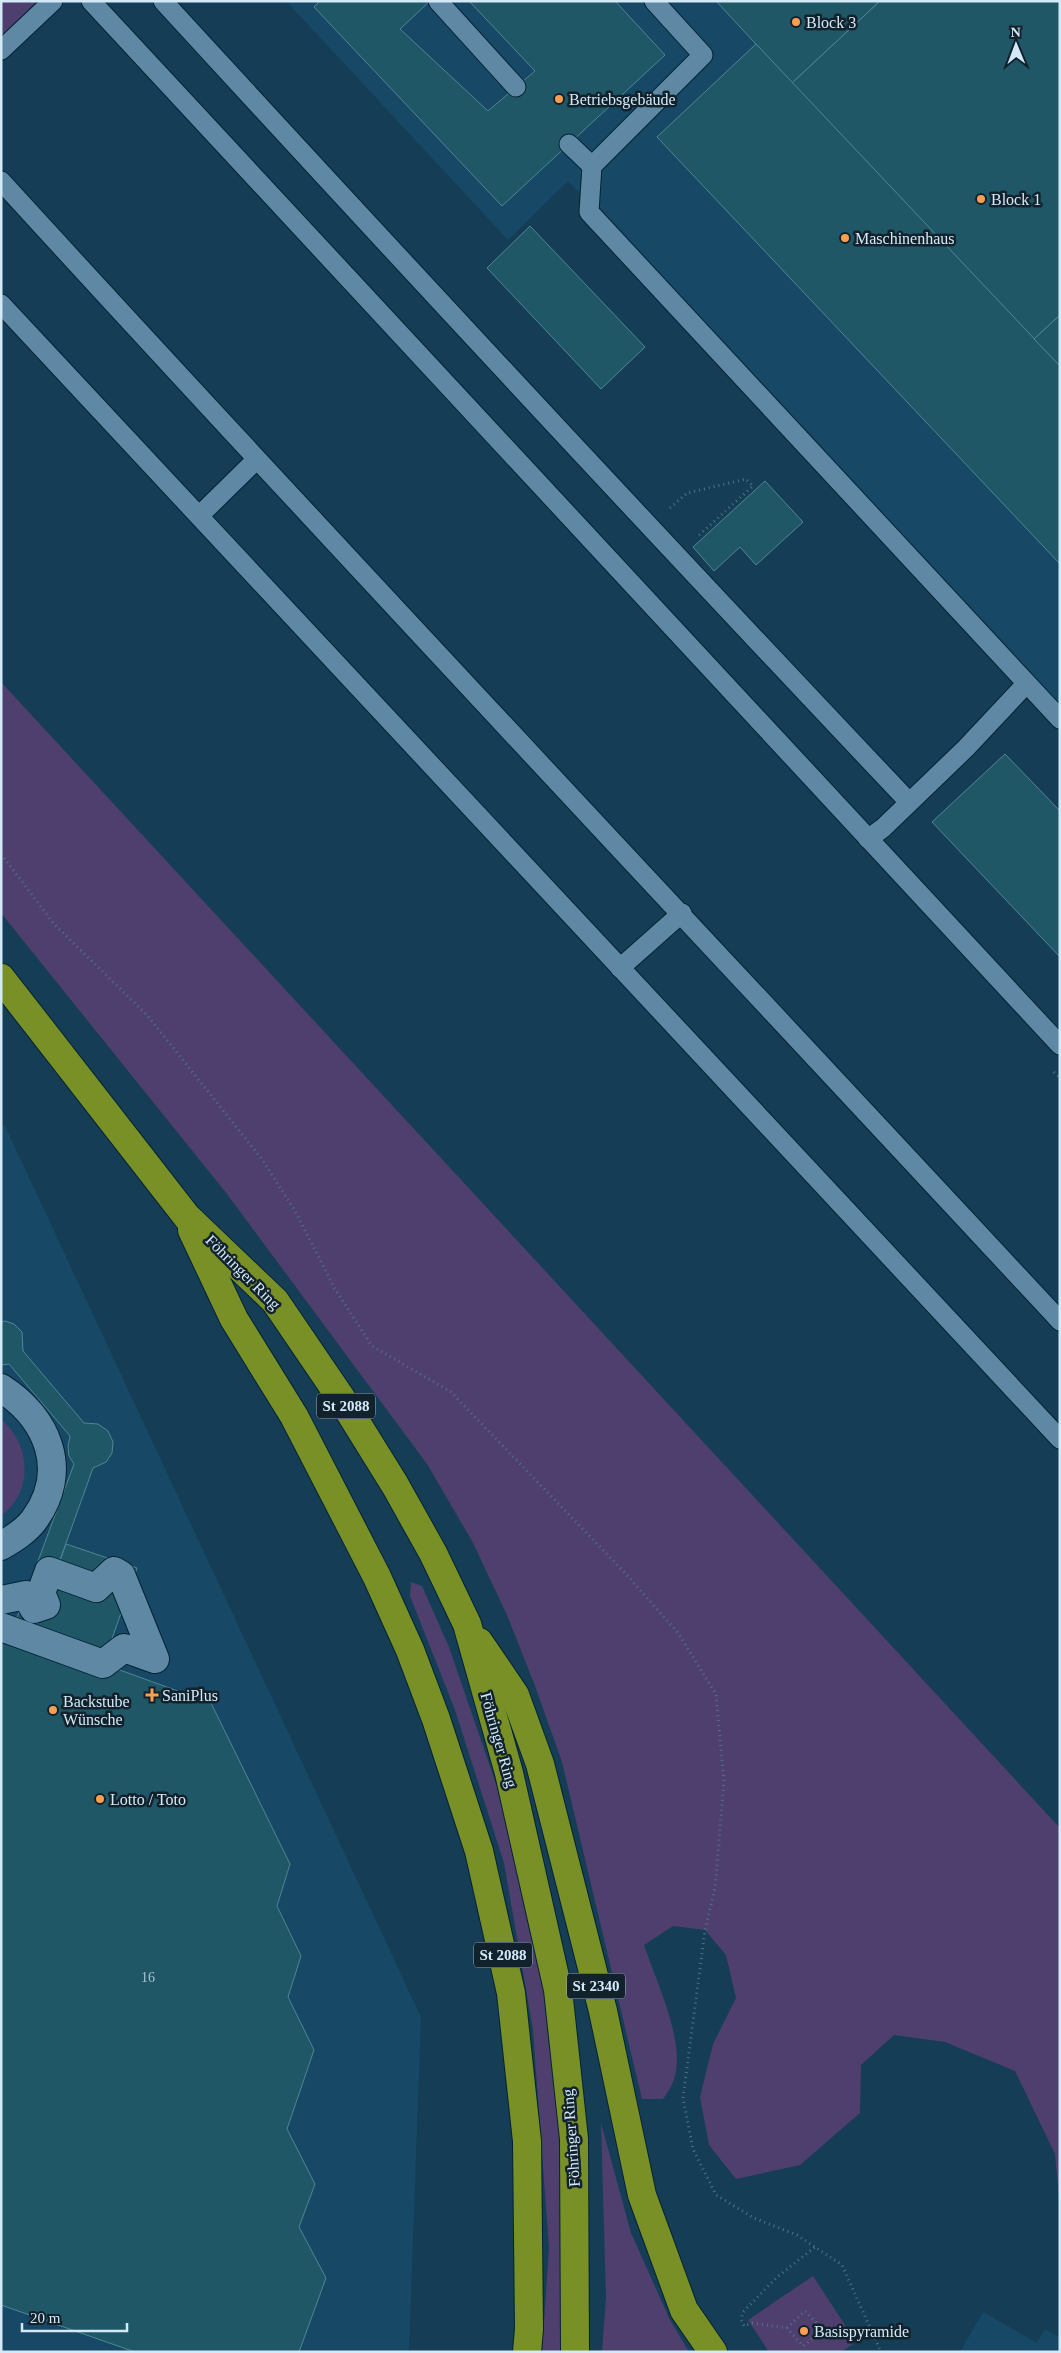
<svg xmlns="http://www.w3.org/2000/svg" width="1061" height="2353" viewBox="0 0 1061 2353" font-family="Georgia,serif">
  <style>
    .built { fill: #174865 }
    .green { fill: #4f3f6e }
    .building { fill: #205766; stroke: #508696 }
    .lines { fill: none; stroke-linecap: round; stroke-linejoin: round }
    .service-casing { stroke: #042335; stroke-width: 21 }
    .pedestrian-casing { stroke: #042335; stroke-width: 30 }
    .minor-casing { stroke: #042335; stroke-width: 30 }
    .trunk-casing { stroke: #042335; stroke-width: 30 }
    .path { stroke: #507287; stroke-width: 3; stroke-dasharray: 1 4; stroke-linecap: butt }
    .service { stroke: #5f88a4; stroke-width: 19 }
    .pedestrian { stroke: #5f88a4; stroke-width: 28 }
    .minor { stroke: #5f88a4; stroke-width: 28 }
    .trunk { stroke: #789026; stroke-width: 28 }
    .poi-dot { fill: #fa9f4f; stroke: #12222d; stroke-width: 2 }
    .labels { text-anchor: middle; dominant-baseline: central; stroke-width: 5; stroke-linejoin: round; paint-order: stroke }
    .number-label { font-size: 14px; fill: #a7c4d4 }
    .shield { fill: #12222d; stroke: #9aadbb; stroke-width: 1 }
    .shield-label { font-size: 15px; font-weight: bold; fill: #d4e9f8 }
    .poi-label { font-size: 16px; fill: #d4e9f8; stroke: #12222d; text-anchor: start }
    .street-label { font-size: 16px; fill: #d4e9f8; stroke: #12222d }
  </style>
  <rect width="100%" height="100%" fill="#153d55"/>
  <g class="built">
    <path d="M286,1H1060V715L568,181L508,240Z"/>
    <path d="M1,1122L6,1128L421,2017L409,2352H1Z"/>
    <path d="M983,2312L1037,2343L1045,2329L1060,2337V2352H960Z"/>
  </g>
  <g class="green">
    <path d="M1,1H37L1,37Z"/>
    <path d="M1,682L1060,1828V2208L1055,2154L1015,2071L945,2042L894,2035L861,2065L860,2113L800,2165L736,2179L709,2145L700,2097L713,2044L736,1998L726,1955L705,1930L673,1926L644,1945C656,1981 688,2046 673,2082C671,2088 667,2093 663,2099H642L562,1762L535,1686L507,1615L472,1541L427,1464L227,1194L1,913Z"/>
    <path d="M1,1419C31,1445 34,1491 1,1516Z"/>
    <path d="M411,1582L422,1586L449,1647L518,1848L539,1956L551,2033L559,2110L564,2187L561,2352H542L549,2248L533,2030L504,1863L455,1710L410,1596Z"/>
    <path d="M601,2123L631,2233L670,2320L689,2352H602L606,2297Z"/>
    <path d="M813,2276L856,2342L841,2352H769L748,2320Z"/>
  </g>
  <g class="building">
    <path d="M320,1H430L400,29L488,111L535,71L469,1H615L665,55L502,206L314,7Z"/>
    <path d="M716,1H880L792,83Z"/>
    <path d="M880,1H1060V315L1034,339L792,83Z"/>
    <path d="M756,44L1060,366V564L657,137Z"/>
    <path d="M530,226L645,347L601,389L487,268Z"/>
    <path d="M1060,315V366L1034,339Z"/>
    <path d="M765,481L803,522L756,565L740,547L714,571L693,547Z"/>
    <path d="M1005,754L1060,811V957L932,822Z"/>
    <path d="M5,1321L14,1324L22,1332L23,1351L84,1423L98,1424L108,1431L113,1442L112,1453L106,1462L93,1468L32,1638L12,1631L74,1464L69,1456L68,1446L70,1436L9,1364L1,1365V1322Z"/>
    <path d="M66,1544L137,1568L103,1664L32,1638Z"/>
    <path d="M1,1627L211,1703L290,1864L277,1906L301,1956L288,1997L314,2050L287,2129L315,2184L299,2227L326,2278L299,2352H135L1,2305Z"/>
  </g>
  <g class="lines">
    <defs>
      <g id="service">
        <path d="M91,1L1060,1045"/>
        <path d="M163,1C410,270 658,537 909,802"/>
        <path d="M438,1L516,87"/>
        <path d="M654,1L703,55L592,166L589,212L1060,719"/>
        <path d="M1,50L53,1"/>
        <path d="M569,144L592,166"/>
        <path d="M1,181C351,564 707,941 1060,1321"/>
        <path d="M1,304L1060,1439"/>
        <path d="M199,516L256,460"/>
        <path d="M868,839L883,828L966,748L1026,684"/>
        <path d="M620,968L682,913"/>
      </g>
      <path id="pedestrian" d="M1,1600L26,1595L34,1609L46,1605L41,1593L49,1571L96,1588L114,1571L121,1575L155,1659L124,1648L103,1664L1,1627"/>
      <path id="minor" d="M1,1388C48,1418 70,1471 34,1520C26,1531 13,1539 1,1546"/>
      <g id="trunk">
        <path d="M1,978L187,1217L275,1301L341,1398L395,1485L433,1553L467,1624L509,1773L558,1990L574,2139L575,2352"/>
        <path d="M192,1230L234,1319L294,1416L377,1577L410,1650L436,1719L479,1851L511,1993L527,2141L529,2329L527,2352"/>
        <path d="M479,1642L515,1695L540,1764L603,2011L642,2195L684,2310L713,2352"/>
      </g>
    </defs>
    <use href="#service" class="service-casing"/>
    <use href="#pedestrian" class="pedestrian-casing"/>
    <use href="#minor" class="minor-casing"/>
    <use href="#trunk" class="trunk-casing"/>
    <g class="path">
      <path d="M670,508L687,493L746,479L753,486L697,537"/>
      <path d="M1,854L54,924L147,1015L261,1158L294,1209L335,1289L372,1346L451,1392L626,1574L678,1633L716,1694L724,1781L715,1888L705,1930L683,2098L693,2149L716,2195L754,2218L797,2235L842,2265L881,2352"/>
      <path d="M1054,1072L1060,1078"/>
      <path d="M787,2328L805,2311L823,2330L803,2346L787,2328L752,2323L744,2326L741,2319L743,2312L777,2277L815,2247"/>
    </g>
    <use href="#service" class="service"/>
    <use href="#pedestrian" class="pedestrian"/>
    <use href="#minor" class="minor"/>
    <use href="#trunk" class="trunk"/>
  </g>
  <g class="poi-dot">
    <circle cx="796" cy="22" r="5"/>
    <circle cx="559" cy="99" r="5"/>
    <circle cx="981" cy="199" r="5"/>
    <circle cx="845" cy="238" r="5"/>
    <path d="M149.5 1687.5h5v5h5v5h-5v5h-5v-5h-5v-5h5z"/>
    <circle cx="53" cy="1710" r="5"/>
    <circle cx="100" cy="1799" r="5"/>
    <circle cx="804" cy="2331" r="5"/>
  </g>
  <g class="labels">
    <g class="number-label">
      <text x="148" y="1977">16</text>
    </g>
    <g class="shield">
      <rect x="317" y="1393.5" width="58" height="25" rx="4"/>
      <rect x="474" y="1942.5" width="58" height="25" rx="4"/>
      <rect x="567" y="1973.5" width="58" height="25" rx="4"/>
    </g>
    <g class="shield-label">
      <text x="346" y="1406">St 2088</text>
      <text x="503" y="1955">St 2088</text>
      <text x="596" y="1986">St 2340</text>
    </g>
    <g class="poi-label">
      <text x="806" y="22">Block 3</text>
      <text x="569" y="99">Betriebsgebäude</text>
      <text x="991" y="199">Block 1</text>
      <text x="855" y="238">Maschinenhaus</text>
      <text x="162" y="1695">SaniPlus</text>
      <text x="63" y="1701">Backstube<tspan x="63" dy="18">Wünsche</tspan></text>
      <text x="110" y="1799">Lotto / Toto</text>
      <text x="814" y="2331">Basispyramide</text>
    </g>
    <g class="street-label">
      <text transform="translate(243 1272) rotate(45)">Föhringer Ring</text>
      <text transform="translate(499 1740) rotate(74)">Föhringer Ring</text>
      <text transform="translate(571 2138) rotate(-94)">Föhringer Ring</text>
    </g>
  </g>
  <rect width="1061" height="2353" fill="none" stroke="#d4e9f8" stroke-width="5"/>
  <g transform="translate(1016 45) rotate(359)" stroke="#12222d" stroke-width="4" paint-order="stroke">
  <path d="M0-4L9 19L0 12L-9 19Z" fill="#d4e9f8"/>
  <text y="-8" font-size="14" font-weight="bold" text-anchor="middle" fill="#d4e9f8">N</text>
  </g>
  <path d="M22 2323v8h105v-8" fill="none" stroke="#d4e9f8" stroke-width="2.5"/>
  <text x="30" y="2323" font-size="15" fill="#d4e9f8" stroke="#12222d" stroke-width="4" paint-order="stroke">20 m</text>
</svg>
